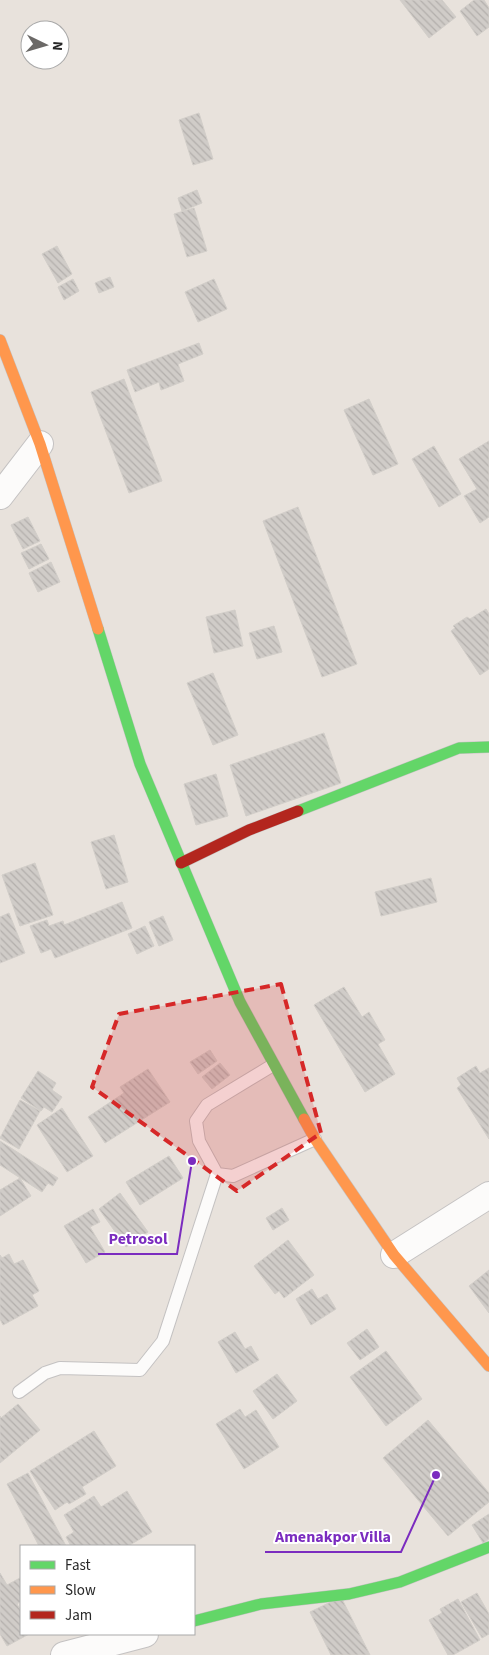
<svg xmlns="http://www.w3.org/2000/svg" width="489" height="1655" viewBox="0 0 489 1655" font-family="'Source Sans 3',sans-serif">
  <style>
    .building { fill: url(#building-back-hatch); stroke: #d2cec9 }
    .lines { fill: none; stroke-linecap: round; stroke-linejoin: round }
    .lane-casing { stroke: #c4c2c2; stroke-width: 14 }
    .street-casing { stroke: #c4c2c2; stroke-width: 28 }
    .fast-casing { stroke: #c4c2c2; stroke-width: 12 }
    .slow-casing { stroke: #c4c2c2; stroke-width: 12 }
    .jam-casing { stroke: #c4c2c2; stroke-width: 12 }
    .lane { stroke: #fcfbfa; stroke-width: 12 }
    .street { stroke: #fcfbfa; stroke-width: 26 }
    .fast { stroke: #63d668; stroke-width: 11 }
    .slow { stroke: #ff974d; stroke-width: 11 }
    .jam { stroke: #b3261e; stroke-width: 11 }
    .marked { fill: #d62828; fill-opacity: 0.2; stroke: #d62828; stroke-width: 4; stroke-dasharray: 10 6; stroke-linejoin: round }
    .leader { fill: none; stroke: #7b2cbf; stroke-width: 2 }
    .callout-dot { fill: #7b2cbf; stroke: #fff; stroke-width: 2 }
    .callout-label { font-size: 16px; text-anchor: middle; font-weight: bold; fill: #7b2cbf; stroke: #fff; stroke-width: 4; stroke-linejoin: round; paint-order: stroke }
  </style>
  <defs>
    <pattern id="building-back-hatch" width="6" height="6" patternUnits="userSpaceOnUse" patternTransform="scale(1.25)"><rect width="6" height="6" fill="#d0ccc8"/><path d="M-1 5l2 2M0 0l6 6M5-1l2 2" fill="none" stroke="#b3afac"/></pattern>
  </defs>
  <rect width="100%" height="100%" fill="#e8e2dc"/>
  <g class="building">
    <path d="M400,0H442L456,17L429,38Z"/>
    <path d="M474,0H484L489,8V27L477,36L460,11Z"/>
    <path d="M199,113L213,159L193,165L179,120Z"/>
    <path d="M197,190L202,203L182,211L178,198Z"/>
    <path d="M194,208L207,251L187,257L174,214Z"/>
    <path d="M57,246L72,274L58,283L42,254Z"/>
    <path d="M110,277L114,287L99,293L95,283Z"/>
    <path d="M73,279L79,291L64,300L58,287Z"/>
    <path d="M214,279L227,309L198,322L185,292Z"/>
    <path d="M199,343L203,354L178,364L184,381L161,390L159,382L135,392L127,370Z"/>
    <path d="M124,379L162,481L129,493L91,392Z"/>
    <path d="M369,399L398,464L373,475L344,410Z"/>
    <path d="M489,441V517L480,523L464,496L477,489L459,459Z"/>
    <path d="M434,446L461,494L439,507L412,459Z"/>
    <path d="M298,507L357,664L322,677L263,521Z"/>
    <path d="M28,517L40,541L23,549L11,525Z"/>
    <path d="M41,544L49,559L29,569L21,553Z"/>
    <path d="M51,562L60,582L38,592L29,573Z"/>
    <path d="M486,609L489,614V669L480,675L451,631L455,628L453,626L467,617L470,619Z"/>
    <path d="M235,610L243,646L214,653L206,617Z"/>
    <path d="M274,626L282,652L257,659L249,633Z"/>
    <path d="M213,673L238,735L213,745L187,683Z"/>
    <path d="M324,733L341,783L246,816L230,765Z"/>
    <path d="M216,774L228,816L196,825L184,784Z"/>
    <path d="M114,835L128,882L106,889L91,842Z"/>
    <path d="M35,863L53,915L20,926L2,875Z"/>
    <path d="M431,878L437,902L381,916L375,892Z"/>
    <path d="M122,902L132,928L55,958L51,949L41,953L30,926L47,920L49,926L63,921L64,925Z"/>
    <path d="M9,913L25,953L0,963V917Z"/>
    <path d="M163,916L173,940L159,946L149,922Z"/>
    <path d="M145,926L154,946L137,954L128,934Z"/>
    <path d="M344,987L362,1017L369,1012L385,1040L378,1044L395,1074L365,1092L314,1005Z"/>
    <path d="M210,1050L217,1061L198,1074L190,1062Z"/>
    <path d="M220,1063L230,1075L212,1089L202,1077Z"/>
    <path d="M476,1066L480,1073L489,1068V1139L457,1088L461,1085L457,1078Z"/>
    <path d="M148,1069L170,1102L105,1143L88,1117L124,1093L120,1087Z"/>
    <path d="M38,1071L56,1083L52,1090L62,1097L52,1112L44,1107L41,1111L21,1098Z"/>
    <path d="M20,1100L40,1111L19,1149L0,1138Z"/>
    <path d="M62,1108L93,1156L67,1172L37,1125Z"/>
    <path d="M0,1141L58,1178L53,1186L48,1183L42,1192L0,1165Z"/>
    <path d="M169,1156L183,1178L140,1205L126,1182Z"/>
    <path d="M20,1178L31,1196L0,1216V1190Z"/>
    <path d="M120,1193L148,1232L126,1247L99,1209Z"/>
    <path d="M282,1208L289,1220L273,1230L266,1218Z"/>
    <path d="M93,1209L100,1222L90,1227L105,1252L86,1263L64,1226Z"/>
    <path d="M288,1240L314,1275L284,1298L279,1291L275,1294L254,1266Z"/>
    <path d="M9,1254L14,1264L23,1260L39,1291L32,1295L38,1306L3,1325L0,1319V1255L2,1258Z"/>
    <path d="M489,1270V1313L469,1286Z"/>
    <path d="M312,1289L318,1299L327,1294L336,1309L311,1325L296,1299Z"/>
    <path d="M367,1329L379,1347L360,1360L347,1343Z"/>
    <path d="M235,1332L245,1349L251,1346L259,1360L236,1373L218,1342Z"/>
    <path d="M386,1351L422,1399L386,1426L350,1377Z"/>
    <path d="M277,1374L297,1401L273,1419L253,1391Z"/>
    <path d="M18,1404L40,1430L0,1463V1416L1,1418Z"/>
    <path d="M240,1409L245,1417L256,1410L279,1447L244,1469L216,1424Z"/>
    <path d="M428,1420L489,1493V1502L448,1536L383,1458Z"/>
    <path d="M94,1431L116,1466L82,1487L86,1494L69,1504L67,1502L55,1510L30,1471Z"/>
    <path d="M28,1473L66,1546H39L7,1484Z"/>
    <path d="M127,1491L152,1532L128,1546H71L66,1537L74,1532L64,1515L94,1496L101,1507Z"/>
    <path d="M489,1514V1539L483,1543L472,1525Z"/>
    <path d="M0,1573L7,1585L20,1578L21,1580V1601L17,1604L21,1611V1634H29L7,1646L0,1634Z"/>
    <path d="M477,1593L489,1614V1634L482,1638L461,1602Z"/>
    <path d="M341,1597L370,1655H331L310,1612Z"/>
    <path d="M458,1599L480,1640L453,1655H448L429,1620L442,1613L440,1609Z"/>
  </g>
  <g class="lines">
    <defs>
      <g id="lane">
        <path d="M273,1065L207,1105L196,1121L199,1141L217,1174L233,1176L315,1139"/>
        <path d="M19,1392L45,1373L60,1368L140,1370L163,1341L217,1174"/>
      </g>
      <g id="street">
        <path d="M0,496L40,444"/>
        <path d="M394,1255L489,1195"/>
        <path d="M64,1655L145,1634"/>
      </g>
      <g id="fast">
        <path d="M98,629L140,764L240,1002L304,1119"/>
        <path d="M298,811L459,748L489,747"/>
        <path d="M194,1621L261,1604L349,1594L400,1582L489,1547"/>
      </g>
      <g id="slow">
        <path d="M0,340L40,444L98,629"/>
        <path d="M304,1119L315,1139L394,1255L489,1366"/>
      </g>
      <path id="jam" d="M181,863L249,830L298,811"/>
    </defs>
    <use href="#lane" class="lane-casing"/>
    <use href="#street" class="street-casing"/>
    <use href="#fast" class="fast-casing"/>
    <use href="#slow" class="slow-casing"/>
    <use href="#jam" class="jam-casing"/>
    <use href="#lane" class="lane"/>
    <use href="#street" class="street"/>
    <use href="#fast" class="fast"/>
    <use href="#slow" class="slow"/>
    <use href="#jam" class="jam"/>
  </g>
  <path class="marked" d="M281,984L321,1133L237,1191L92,1087L119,1014Z"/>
  <path class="leader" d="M192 1161L177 1254H98M436 1475L401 1552H265"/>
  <g class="callout-dot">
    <circle cx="192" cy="1161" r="5"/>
    <circle cx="436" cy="1475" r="5"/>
  </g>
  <g class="callout-label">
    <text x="138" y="1244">Petrosol</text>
    <text x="333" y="1542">Amenakpor Villa</text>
  </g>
  <rect x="20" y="1545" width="175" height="90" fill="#ffffff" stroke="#a9a9a9"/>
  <rect x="30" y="1561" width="25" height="8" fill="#63d668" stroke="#a9a9a9"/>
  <text x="65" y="1570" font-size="15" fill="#282828">Fast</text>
  <rect x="30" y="1586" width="25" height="8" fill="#ff974d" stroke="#a9a9a9"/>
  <text x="65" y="1595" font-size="15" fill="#282828">Slow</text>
  <rect x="30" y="1611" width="25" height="8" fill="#b3261e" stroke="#a9a9a9"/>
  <text x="65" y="1620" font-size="15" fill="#282828">Jam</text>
  <g transform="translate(45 45) rotate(95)"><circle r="24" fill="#ffffff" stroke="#a9a9a9"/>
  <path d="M0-4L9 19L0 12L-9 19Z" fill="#6b6967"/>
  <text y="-8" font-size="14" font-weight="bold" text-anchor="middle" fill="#282828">N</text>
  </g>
</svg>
